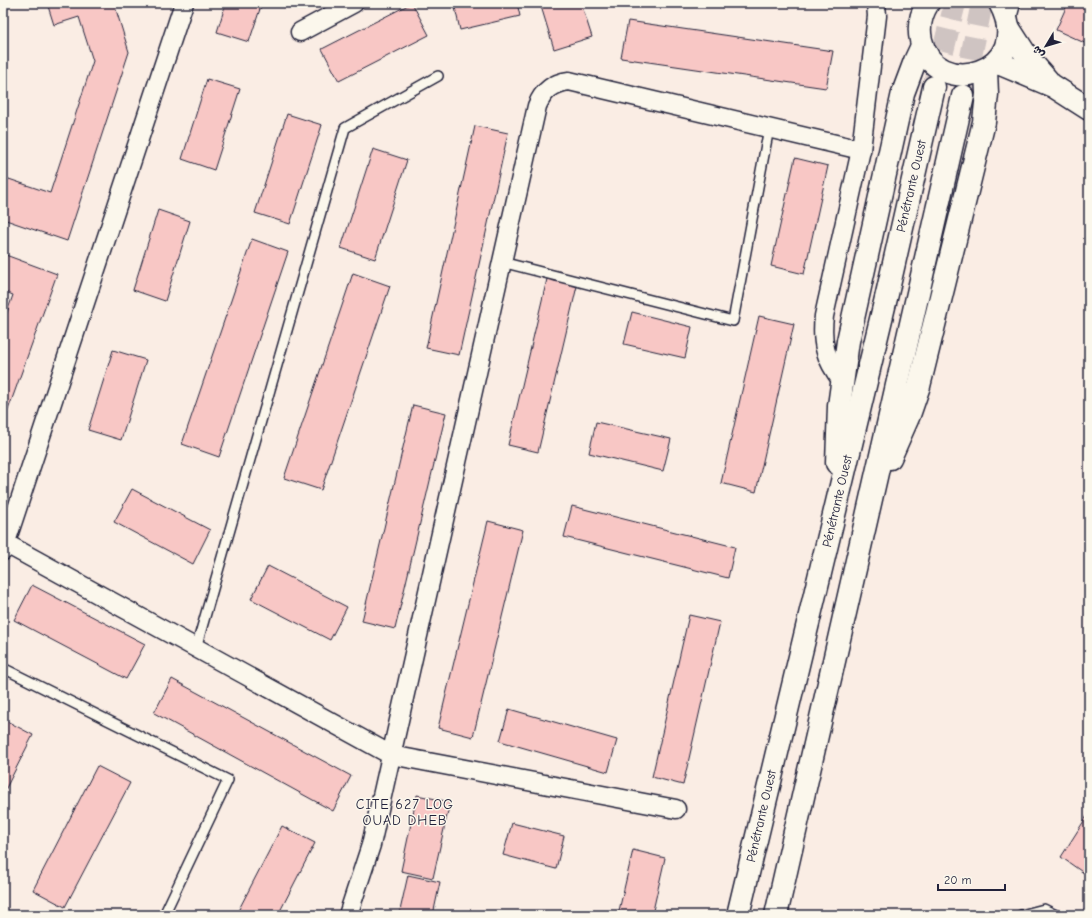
<svg xmlns="http://www.w3.org/2000/svg" width="1092" height="918" viewBox="0 0 1092 918" font-family="'Comic Neue','Playpen Sans Arabic',sans-serif">
  <style>
    .building { fill: #f8c7c5; stroke: #22223b }
    .lines { fill: none; stroke-linecap: round; stroke-linejoin: round }
    .trunk-tunnel { stroke: #cfc4c2; stroke-width: 22; stroke-dasharray: 22 11; stroke-linecap: butt }
    .service-casing { stroke: #22223b; stroke-width: 12 }
    .minor-casing { stroke: #22223b; stroke-width: 21 }
    .secondary-casing { stroke: #22223b; stroke-width: 25 }
    .trunk-casing { stroke: #22223b; stroke-width: 25 }
    .service { stroke: #fbf7ec; stroke-width: 9 }
    .minor { stroke: #fbf7ec; stroke-width: 18 }
    .secondary { stroke: #fbf7ec; stroke-width: 22 }
    .trunk { stroke: #fbf7ec; stroke-width: 22 }
    .labels { text-anchor: middle; dominant-baseline: central; stroke-width: 3; stroke-linejoin: round; paint-order: stroke }
    .street-label { font-size: 13px; fill: #22223b; stroke: #fbf7ec }
    .neighbourhood-label { font-size: 14px; letter-spacing: 1px; fill: #22223b; stroke: #fbf7ec }
  </style>
  <rect width="100%" height="100%" fill="#faede4"/>
  <filter id="ink" filterUnits="userSpaceOnUse"><feTurbulence type="fractalNoise" baseFrequency=".025" numOctaves="2"/><feDisplacementMap in="SourceGraphic" scale="8" xChannelSelector="R" yChannelSelector="G"/><feConvolveMatrix kernelMatrix="1 2 1 2 8 2 1 2 1" color-interpolation-filters="sRGB"/></filter>
  <g filter="url(#ink)">
    <g class="building">
      <path d="M47,3H114L129,52L67,241L3,219V177L50,193L93,61L79,17L54,25Z"/>
      <path d="M226,3H262L249,42L217,32Z"/>
      <path d="M412,3L429,35L339,81L322,49Z"/>
      <path d="M454,3H517L520,16L460,30Z"/>
      <path d="M540,3H581L592,37L554,49Z"/>
      <path d="M1068,3H1089V45L1056,30Z"/>
      <path d="M628,21L833,51L826,88L621,58Z"/>
      <path d="M207,79L240,89L214,170L182,159Z"/>
      <path d="M287,114L322,125L290,224L255,213Z"/>
      <path d="M475,126L508,133L459,355L426,348Z"/>
      <path d="M373,149L407,160L375,259L341,248Z"/>
      <path d="M795,158L828,166L804,274L771,266Z"/>
      <path d="M158,210L190,221L165,301L133,290Z"/>
      <path d="M252,239L288,252L219,457L182,444Z"/>
      <path d="M3,254L57,274L3,424V324L13,295L3,291Z"/>
      <path d="M353,273L390,286L321,490L284,478Z"/>
      <path d="M547,279L577,286L538,452L508,445Z"/>
      <path d="M632,312L692,327L685,358L624,344Z"/>
      <path d="M759,316L794,324L756,492L721,483Z"/>
      <path d="M113,350L146,360L121,440L88,430Z"/>
      <path d="M413,405L446,413L395,629L362,621Z"/>
      <path d="M596,422L671,439L663,471L589,453Z"/>
      <path d="M132,489L210,530L193,564L114,522Z"/>
      <path d="M572,506L735,547L728,578L564,537Z"/>
      <path d="M488,521L523,530L473,737L438,728Z"/>
      <path d="M268,566L347,607L330,640L251,599Z"/>
      <path d="M32,585L145,644L126,679L14,620Z"/>
      <path d="M689,615L720,622L683,785L652,777Z"/>
      <path d="M172,679L351,776L333,811L154,713Z"/>
      <path d="M509,709L617,740L608,772L500,741Z"/>
      <path d="M3,719L33,735L3,794Z"/>
      <path d="M97,766L130,783L65,907L33,890Z"/>
      <path d="M417,795L450,802L433,878L401,871Z"/>
      <path d="M1089,813V874L1088,876L1061,857Z"/>
      <path d="M512,823L564,836L556,869L503,855Z"/>
      <path d="M282,826L315,843L278,915H236Z"/>
      <path d="M633,850L665,858L652,915H618Z"/>
      <path d="M408,875L440,882L433,915H399Z"/>
    </g>
    <g class="lines">
      <g class="trunk-tunnel">
        <path d="M935,83L955,3"/>
        <path d="M964,91L982,3"/>
      </g>
      <defs>
        <g id="service">
          <path d="M502,262L733,321L769,128"/>
          <path d="M196,648L345,128L438,76"/>
          <path d="M3,668L228,780L164,915"/>
          <path d="M1021,915L1044,909L1056,915"/>
        </g>
        <g id="minor">
          <path d="M300,32L354,3"/>
          <path d="M842,381C825,359 821,343 824,316L861,150L877,16L876,3"/>
          <path d="M3,542L391,755L676,809"/>
          <path d="M3,551L184,3"/>
          <path d="M348,915L371,845L537,106C543,91 553,83 569,81L861,150"/>
        </g>
        <g id="secondary">
          <path d="M928,3C921,14 918,27 921,40C934,102 1038,74 1000,3"/>
          <path d="M1008,27L1028,58L1048,81"/>
          <path d="M996,62L1053,86L1089,109"/>
        </g>
        <g id="trunk">
          <path d="M1006,14L1009,3"/>
          <path d="M890,458L909,415L919,386L984,122L987,94L986,70"/>
          <path d="M837,463L839,406L848,341L903,93L915,61L922,46"/>
          <path d="M738,915L887,294L934,87"/>
          <path d="M776,915L963,96"/>
        </g>
      </defs>
      <use href="#service" class="service-casing"/>
      <use href="#minor" class="minor-casing"/>
      <use href="#secondary" class="secondary-casing"/>
      <use href="#trunk" class="trunk-casing"/>
      <use href="#service" class="service"/>
      <use href="#minor" class="minor"/>
      <use href="#secondary" class="secondary"/>
      <use href="#trunk" class="trunk"/>
    </g>
  </g>
  <g class="labels">
    <g class="street-label">
      <text transform="translate(911 186) rotate(-77)">Pénétrante Ouest</text>
      <text transform="translate(837 501) rotate(-77)">Pénétrante Ouest</text>
      <text transform="translate(761 816) rotate(-77)">Pénétrante Ouest</text>
    </g>
    <g class="neighbourhood-label">
      <text x="405" y="804">CITE 627 LOG<tspan x="405" dy="16">OUAD DHEB</tspan></text>
    </g>
  </g>
  <rect width="1092" height="918" fill="none" stroke="#fbf7ec" stroke-width="16"/>
  <rect x="8" y="8" width="1076" height="902" fill="none" stroke="#22223b" stroke-width="1.5" filter="url(#ink)"/>
  <g transform="translate(1046 46) rotate(232)" stroke="#fbf7ec" stroke-width="3" paint-order="stroke">
  <path d="M0-3L7 15L0 10L-7 15Z" fill="#22223b"/>
  <text y="-6" font-size="11" font-weight="bold" text-anchor="middle" fill="#22223b">ش</text>
  </g>
  <path d="M938 884v6h67v-6" fill="none" stroke="#22223b" stroke-width="2"/>
  <text x="944" y="884" font-size="12" fill="#22223b" stroke="#fbf7ec" stroke-width="3" paint-order="stroke">20 m</text>
</svg>
